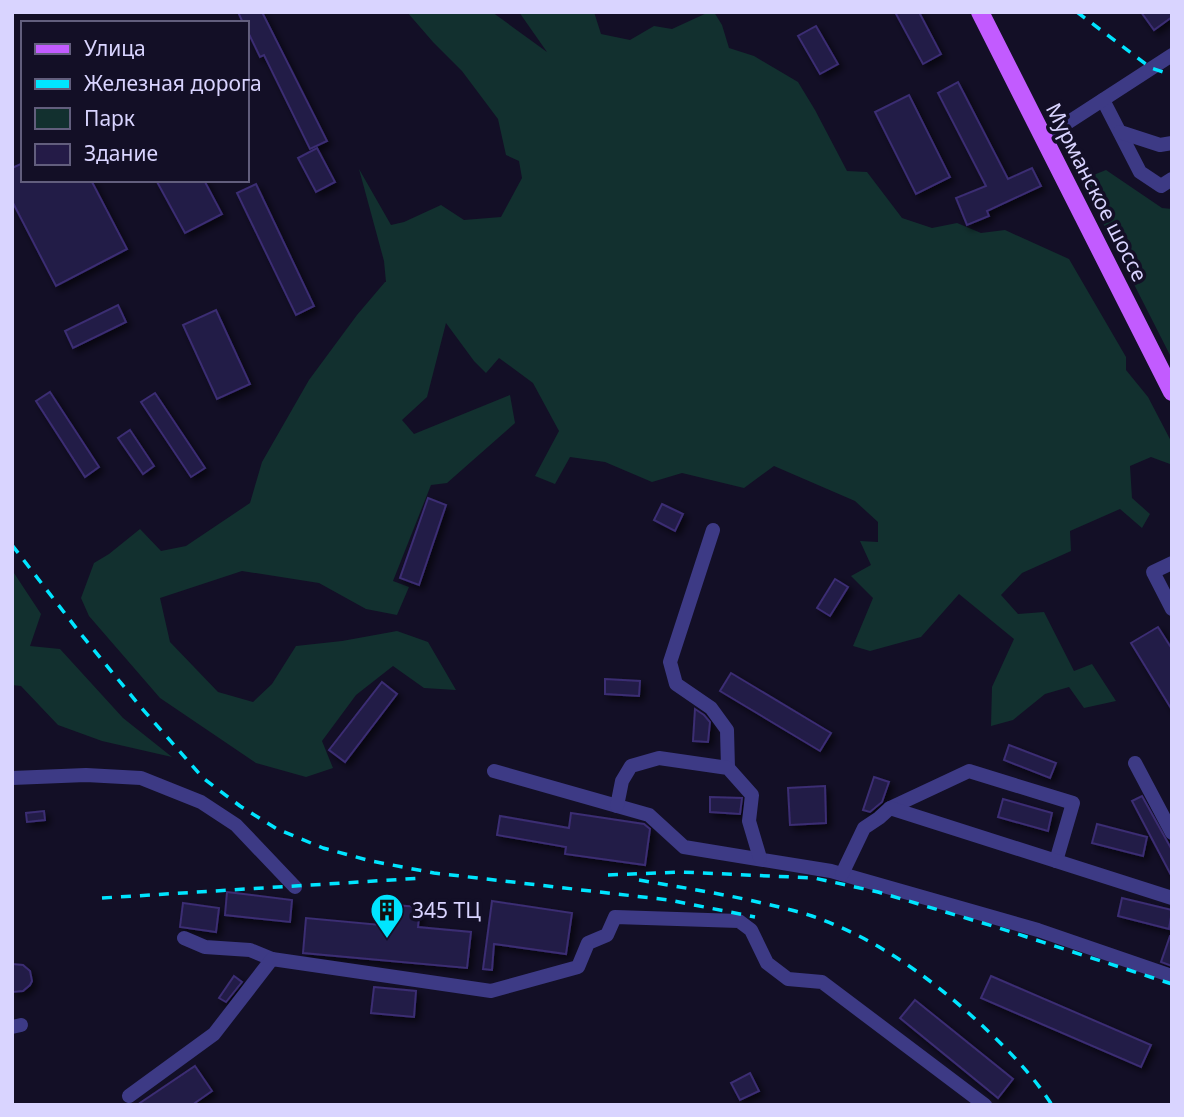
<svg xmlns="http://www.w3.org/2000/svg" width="1184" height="1117" viewBox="0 0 1184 1117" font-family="'Noto Sans',sans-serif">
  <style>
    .green { fill: #12302f }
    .building { fill: #241b47; stroke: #3b2d73; stroke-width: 2; filter: url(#shadow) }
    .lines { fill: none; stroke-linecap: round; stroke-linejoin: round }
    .minor { stroke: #3d3a85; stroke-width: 14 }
    .major { stroke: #c25bff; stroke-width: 18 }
    .rail { stroke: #00e5ff; stroke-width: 3.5; stroke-dasharray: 10 9; stroke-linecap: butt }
    .labels { text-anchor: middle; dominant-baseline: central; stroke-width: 7; stroke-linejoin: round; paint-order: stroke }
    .street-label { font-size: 21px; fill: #d9d4ff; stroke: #130f26 }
    .poi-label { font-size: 21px; fill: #d9d4ff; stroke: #130f26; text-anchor: start }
  </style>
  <defs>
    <filter id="shadow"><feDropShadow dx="4" dy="4" stdDeviation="3.5" flood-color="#0009"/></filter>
  </defs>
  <rect width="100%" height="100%" fill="#130f26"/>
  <g class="green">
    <path d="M407,12H492L547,52L519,12H594L601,34L630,40L654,26L672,29L709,12H714L722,25L729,48L754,56L798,82L815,110L847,171L867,172L902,218L932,228L957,223L981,233L1005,230L1069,259L1126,357V370L1148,397L1172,443V466L1170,464L1151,457L1130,466L1132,498L1150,514L1142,528L1120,509L1070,531L1071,551L1022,573L1001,595L1018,614L1044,612L1074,671L1092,664L1116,701L1084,708L1069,687L1045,694L1013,720L991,726L992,687L1014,639L959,594L921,637L870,651L853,646L873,598L851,576L871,565L860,541L878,542V522L855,501L774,466L744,488L682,473L652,482L605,462L570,457L555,484L535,476L559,431L533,383L499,358L486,373L474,361L446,323L427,397L402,420L414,434L510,395L515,423L447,483L431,485L393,581L409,587L397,615L366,609L319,583L242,571L160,598L170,642L218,692L253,702L272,684L296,646L342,641L397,631L428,642L456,690L424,688L393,666L356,695L322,741L333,768L306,777L256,763L160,698L89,616L81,598L94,563L109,554L140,529L161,551L186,546L250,503L262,462L309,380L357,315L385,282H386L384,261L359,169L391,225L404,222L441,205L464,220L501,217L522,178L519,161L506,155L498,119L462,71L433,42Z"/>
    <path d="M1106,170L1162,208L1172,209V359L1081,180Z"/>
    <path d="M12,570L41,614L30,646L60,649L123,718L172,757L102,741L58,725L21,686L12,685Z"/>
  </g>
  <g class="building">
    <path d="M238,12H262L327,141L310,149L264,55L260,57L247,30V23H243Z"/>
    <path d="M895,12H919L941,54L923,64Z"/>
    <path d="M1141,12H1172V17L1154,30Z"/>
    <path d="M816,26L838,64L820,74L798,36Z"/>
    <path d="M958,82L1008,179L1032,168L1041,186L987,211L989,216L967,225L956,198L986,186L938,93Z"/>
    <path d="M909,95L950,177L916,194L875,112Z"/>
    <path d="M317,148L335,182L316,192L298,158Z"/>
    <path d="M23,163V180H91L127,249L56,286L12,201V168Z"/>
    <path d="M156,180H204L222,214L185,233Z"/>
    <path d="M256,184L314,306L296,315L237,193Z"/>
    <path d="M118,305L126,322L73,348L65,331Z"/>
    <path d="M216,310L250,384L217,399L183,325Z"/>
    <path d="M50,392L99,467L85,477L36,401Z"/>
    <path d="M155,393L205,468L191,477L141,402Z"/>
    <path d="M130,430L154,466L143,474L118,438Z"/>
    <path d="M428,498L446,505L419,585L400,578Z"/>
    <path d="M662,504L683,514L675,531L654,520Z"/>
    <path d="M835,579L848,587L830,616L817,608Z"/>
    <path d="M1158,627L1172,649V710L1131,643Z"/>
    <path d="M731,673L831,733L820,751L720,691Z"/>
    <path d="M605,679L640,681L639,696L605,694Z"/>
    <path d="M382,682L397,694L345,762L329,750Z"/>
    <path d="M695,709L704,715L710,722L708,742L693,741Z"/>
    <path d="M1009,745L1056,763L1050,778L1004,760Z"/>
    <path d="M874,777L889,782L882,802L870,812L863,810Z"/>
    <path d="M825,786L826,823L790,825L788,788Z"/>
    <path d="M1142,796L1172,850V877L1132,801Z"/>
    <path d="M710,797L742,798L740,814L710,812Z"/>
    <path d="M1003,799L1052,813L1048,831L998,817Z"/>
    <path d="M44,811L45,820L27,822L26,813Z"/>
    <path d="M571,813L644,824L650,829L645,865L565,854L566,847L497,835L500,816L569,828Z"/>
    <path d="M1097,824L1147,837L1143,856L1092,843Z"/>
    <path d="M227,892L292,900L290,922L225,915Z"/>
    <path d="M1122,898L1172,910L1169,929L1118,916Z"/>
    <path d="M492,901L572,913L566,954L494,944L492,970L483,969Z"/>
    <path d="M183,903L219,908L216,932L180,927Z"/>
    <path d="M393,905L420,907L418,927L471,932L467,968L303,953L306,918L391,926Z"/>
    <path d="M1170,936H1172V966L1161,962Z"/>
    <path d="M12,964L23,965L30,971L32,981L30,985L23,991L12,992Z"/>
    <path d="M234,976L242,982L226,1002L219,998Z"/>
    <path d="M991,976L1151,1045L1141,1067L981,998Z"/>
    <path d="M374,987L416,991L414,1017L371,1013Z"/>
    <path d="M915,1000L1013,1079L998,1098L900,1018Z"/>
    <path d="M195,1066L212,1091L192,1105H137Z"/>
    <path d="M750,1073L759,1091L740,1100L731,1083Z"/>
  </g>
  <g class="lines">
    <g class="minor">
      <path d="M1103,100L1140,172L1161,186L1172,179"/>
      <path d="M1120,132L1160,145L1172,143"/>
      <path d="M1044,138L1172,55"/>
      <path d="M713,530L670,662L676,684L711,708L727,730L728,768"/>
      <path d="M1172,563L1153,572L1172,609"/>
      <path d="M1135,763L1172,833"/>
      <path d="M494,771L649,815L684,847L831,871L1038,930L1172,976"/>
      <path d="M12,778L86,775L141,778L201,802L236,825L295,887"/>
      <path d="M617,806L622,781L631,766L659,758L728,768L752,795L749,821L760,858"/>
      <path d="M890,808L969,771L1073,803L1056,861"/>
      <path d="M842,874L864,828L879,818L890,808L1172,898"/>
      <path d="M184,938L205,947L250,950L272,959"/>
      <path d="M12,1027L21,1025"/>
      <path d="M129,1096L214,1034L272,959L491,991L578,967L588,943L607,935L615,917L739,921L751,930L767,963L788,979L822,982L985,1105"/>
    </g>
    <path class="major" d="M980,12L1172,392"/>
    <g class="rail">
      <path d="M1077,12L1151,68L1172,75"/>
      <path d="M12,545L80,633L139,705L203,778L240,806L277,829L323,848L371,861L434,873L669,900L755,917"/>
      <path d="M608,875L681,872L814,878L878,892L996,927L1172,984"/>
      <path d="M639,880C685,888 730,895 775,906C787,909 800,912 812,916C879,939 938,983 989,1032C1013,1055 1034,1077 1052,1105"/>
      <path d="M102,898L423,878"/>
    </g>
  </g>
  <defs>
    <symbol id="building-pin" viewBox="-11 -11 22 30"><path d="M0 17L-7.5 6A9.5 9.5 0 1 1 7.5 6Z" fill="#00e5ff" stroke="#130f26"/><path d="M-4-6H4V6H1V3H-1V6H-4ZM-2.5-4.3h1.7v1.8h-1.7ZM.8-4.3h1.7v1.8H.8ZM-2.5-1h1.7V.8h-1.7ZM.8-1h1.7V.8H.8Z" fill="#111"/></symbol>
  </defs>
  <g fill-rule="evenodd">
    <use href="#building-pin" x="368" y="891" width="38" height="52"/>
  </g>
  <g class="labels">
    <g class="street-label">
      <text transform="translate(1097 192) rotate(63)">Мурманское шоссе</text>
    </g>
    <g class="poi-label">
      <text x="412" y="910">345 ТЦ</text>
    </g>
  </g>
  <rect width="1184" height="1117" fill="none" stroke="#d9d4ff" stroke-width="28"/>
  <rect x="21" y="21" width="228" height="161" fill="#130f26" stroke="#625e7d" stroke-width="2"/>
  <rect x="35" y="44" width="35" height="10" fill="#c25bff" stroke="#625e7d" stroke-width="2"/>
  <text x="84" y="56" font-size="21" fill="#d9d4ff">Улица</text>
  <rect x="35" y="79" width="35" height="10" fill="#00e5ff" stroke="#625e7d" stroke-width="2"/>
  <text x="84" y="91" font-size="21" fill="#d9d4ff">Железная дорога</text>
  <rect x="35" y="108" width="35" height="21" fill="#12302f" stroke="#625e7d" stroke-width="2"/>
  <text x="84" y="126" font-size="21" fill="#d9d4ff">Парк</text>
  <rect x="35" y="144" width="35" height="21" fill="#241b47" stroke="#625e7d" stroke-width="2"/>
  <text x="84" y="161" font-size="21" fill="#d9d4ff">Здание</text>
</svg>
